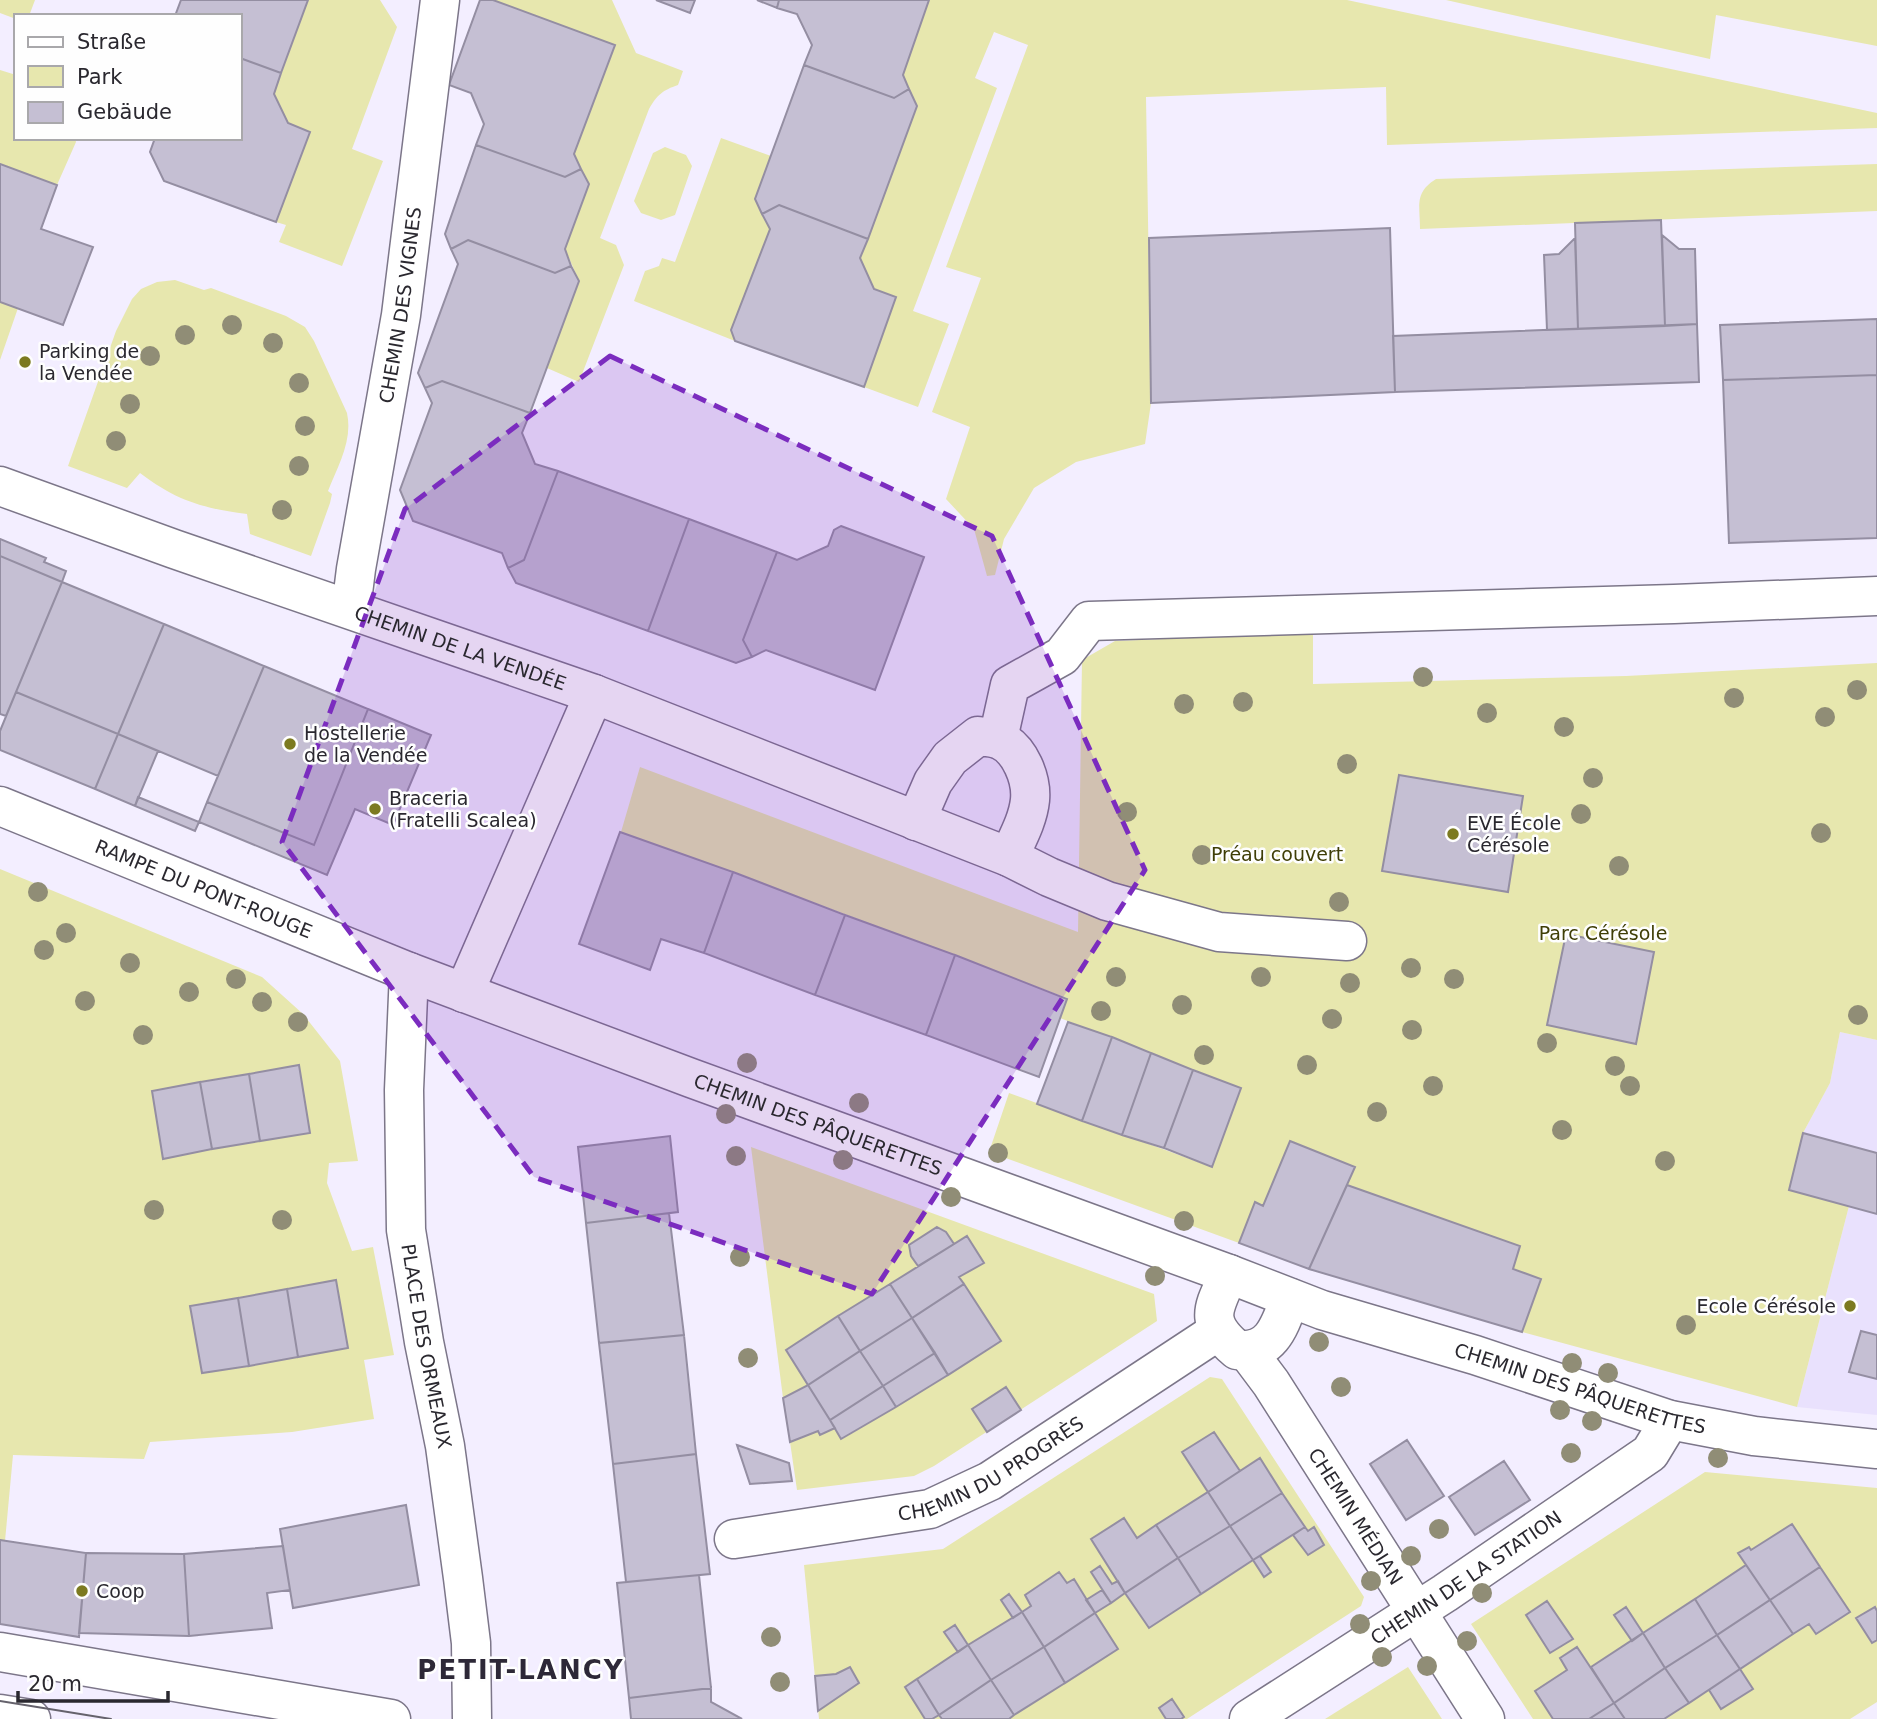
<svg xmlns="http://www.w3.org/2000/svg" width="1877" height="1719" font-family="'DejaVu Sans',sans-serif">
  <rect width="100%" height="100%" fill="#f3eeff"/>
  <path fill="#e9e1fd" d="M1840,1032L1877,1040V1415L1797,1407L1849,1206L1789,1190L1803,1133L1830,1083Z"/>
  <path fill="#e7e7ae" d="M0,0H35L29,16H16V19L0,13Z
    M308,0H380L397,27L352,149L383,161L342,266L279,242L286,225L276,222L310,132L288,123L274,94Z
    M493,0H612L636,53L683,71L678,85C663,90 657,95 649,109L600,238L616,245L624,265L579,382L547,368L579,281L565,249L589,184L574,154L614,45Z
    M929,0H1347L1877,113V128L1387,145L1386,87L1146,97L1151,403L1145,444L1076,462L1034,488L1004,539L995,575L987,576L974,529L946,499L970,427L932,412L981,278L946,267L1028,45L994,32L975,78L997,88L913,311L949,324L918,407L864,387L896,297L874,289L860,258L917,106L903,75Z
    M1446,0H1877V46L1716,15L1710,59Z
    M0,70L16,75V138H75L76,142L57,185L0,164Z
    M721,138L771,156L770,229L735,341L634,301L645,271L659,266L662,258L675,262Z
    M665,147L686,155L692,166L675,215L661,220L641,213L634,201L653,153Z
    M1877,164V211L1420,229C1420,205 1414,193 1436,179Z
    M175,280L204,290L211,288L286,316L305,327L314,341L347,413C353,440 338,466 328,491L332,494L330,503L311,556L250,534L247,514C202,508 177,501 140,473L127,488L68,466L116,331L132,299L141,289L157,282Z
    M0,302L18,308L0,360Z
    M1313,633V684L1626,676L1877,663V1040L1840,1032L1830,1083L1803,1133L1789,1189L1849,1206L1797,1407L1522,1332L1541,1279L1513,1269L1520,1246L1347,1185L1354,1167L1291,1141L1263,1206L1255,1202L1239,1243L989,1152L1009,1093L1212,1167L1241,1089L1060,1018L1067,998L733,872L621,832L640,767L1078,932L1082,660L1115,641Z
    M0,869L262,977L303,1014L340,1061L358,1161L329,1163L327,1183L352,1251L373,1247L394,1355L364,1360L374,1419L292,1432L150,1442L144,1459L13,1455L5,1541L0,1540Z
    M751,1147L1154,1294L1157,1321L934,1466L914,1476L797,1490L790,1442L818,1431L821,1435L835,1428L842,1439L896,1407L1001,1340L959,1277L983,1263L967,1236L954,1244L946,1232L937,1227L909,1245L911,1256L918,1266L786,1351L808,1385L783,1398Z
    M1210,1377L1222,1379L1364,1597L1361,1606L1187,1719H819L804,1565L943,1549Z
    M1705,1472L1877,1488V1702L1850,1719H1533L1471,1624Z
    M1408,1667L1442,1719H1325Z"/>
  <path fill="#c5bfd3" stroke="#948ea2" stroke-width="2" d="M181,0H308L281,73L240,58V16H175Z
    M480,0H493L615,45L574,154L581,169L565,177L476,145L484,124L471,93L449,85Z
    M656,0H695L690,13Z
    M757,0H779L777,8Z
    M779,0H929L903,75L909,89L894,98L804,65L812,45L797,14L777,8Z
    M240,58L281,73L274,94L288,123L310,132L276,222L164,181L150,152L155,138H240Z
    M804,65L894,98L909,89L917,106L868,239L779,205L762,214L755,199Z
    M476,145L565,177L581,169L589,184L565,249L571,266L555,273L468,240L451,249L445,234Z
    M0,164L57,185L41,229L93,247L63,325L0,302Z
    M779,205L868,239L860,258L874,289L896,297L864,387L735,341L731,330L770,229L762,214Z
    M1661,220L1665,326L1578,329L1575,223Z
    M1390,228L1395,392L1151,403L1149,238Z
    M1662,235L1679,249H1695L1697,324L1665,326Z
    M1575,238L1578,329L1547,330L1544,255L1559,254Z
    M468,240L555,273L571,266L579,281L530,413L442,381L425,388L418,373L458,264L451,249Z
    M1877,319V375L1723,380L1720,325Z
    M1697,324L1699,382L1395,392L1393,336Z
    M1877,375V538L1729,543L1723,380Z
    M442,381L530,413L522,433L535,464L558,471L524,560L508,568L502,553L413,521L400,490L432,403L425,388Z
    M558,471L689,519L648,631L516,583L508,568L524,560Z
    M689,519L777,552L743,640L752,657L736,663L648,631Z
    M841,526L924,557L875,690L766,650L752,657L743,640L777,552L797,560L828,546L834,530Z
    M0,539L46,558L44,562L66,571L62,582L0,556Z
    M0,556L62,582L6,716L0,714Z
    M62,582L164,624L118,734L16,692Z
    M164,624L264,666L218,776L118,734Z
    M264,666L368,709L314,845L207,802Z
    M16,692L118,734L95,789L0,750V731Z
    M368,709L431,735L393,825L355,809L327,875L199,822L207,802L314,845Z
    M118,734L158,751L135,806L95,789Z
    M1399,775L1523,796L1508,892L1382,871Z
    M138,797L199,822L195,831L135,806Z
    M620,832L733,872L704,953L661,939L650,970L579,944Z
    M733,872L845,915L815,995L704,953Z
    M845,915L955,955L926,1035L815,995Z
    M1566,934L1654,952L1636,1044L1547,1025Z
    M955,955L1067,999L1039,1077L926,1035Z
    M1068,1022L1112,1037L1082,1121L1037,1104Z
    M1112,1037L1151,1053L1122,1135L1082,1121Z
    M1151,1053L1193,1070L1164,1148L1122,1135Z
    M299,1065L310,1133L260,1141L249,1074Z
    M1193,1070L1241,1088L1212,1167L1164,1148Z
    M249,1074L260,1141L212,1149L200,1082Z
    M200,1082L212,1149L163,1159L152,1091Z
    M1803,1133L1877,1153V1214L1789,1190Z
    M670,1136L678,1212L586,1223L578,1147Z
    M1290,1141L1355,1167L1309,1269L1239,1243L1255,1202L1263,1206Z
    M1347,1185L1520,1246L1513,1269L1541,1279L1522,1332L1309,1269Z
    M669,1213L684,1335L599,1343L586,1223Z
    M937,1227L946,1232L954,1244L918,1266L911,1256L909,1245Z
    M967,1236L984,1263L959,1277L964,1284L912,1318L890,1284Z
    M336,1280L348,1348L298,1357L287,1289Z
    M890,1284L912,1318L860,1351L838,1316Z
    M964,1284L1001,1341L948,1375L912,1318Z
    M287,1289L298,1357L249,1366L238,1298Z
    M238,1298L249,1366L202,1373L190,1306Z
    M838,1316L860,1351L808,1385L786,1350Z
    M912,1318L935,1353L883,1386L860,1351Z
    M1861,1331L1877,1335V1379L1849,1372Z
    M684,1335L696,1454L613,1464L599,1343Z
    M860,1351L883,1386L830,1420L808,1385Z
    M935,1353L948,1375L896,1407L883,1386Z
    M808,1385L835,1428L820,1435L818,1431L790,1442L783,1398Z
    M883,1386L896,1407L841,1439L830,1420Z
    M1006,1387L1021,1410L987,1432L972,1409Z
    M1214,1432L1240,1471L1208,1492L1182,1452Z
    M1407,1440L1444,1496L1406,1520L1370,1464Z
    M737,1445L789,1463L792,1481L750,1484Z
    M696,1454L710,1574L626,1582L613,1464Z
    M1260,1458L1282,1493L1230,1526L1208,1492Z
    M1504,1461L1530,1500L1475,1535L1449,1497Z
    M1208,1492L1230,1526L1178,1558L1156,1525Z
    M1282,1493L1305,1527L1253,1560L1230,1526Z
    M406,1505L419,1585L293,1608L280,1529Z
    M1124,1518L1137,1538L1156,1525L1178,1558L1125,1593L1091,1539Z
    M1792,1524L1820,1567L1770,1600L1738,1553L1749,1547L1751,1550Z
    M1230,1526L1253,1560L1201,1594L1178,1558Z
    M1305,1527L1308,1531L1314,1527L1324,1545L1308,1555L1293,1535Z
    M0,1540L86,1553L79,1637L0,1624Z
    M283,1546L290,1590L267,1593L272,1628L189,1636L184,1554Z
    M86,1553L184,1554L189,1636L79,1633Z
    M1260,1556L1271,1572L1264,1577L1253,1560Z
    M1178,1558L1201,1594L1149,1628L1125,1593Z
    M1746,1565L1770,1600L1717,1635L1695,1599Z
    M1100,1566L1112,1584L1118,1581L1125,1593L1111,1603L1091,1572Z
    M1820,1567L1850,1612L1816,1634L1809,1624L1793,1634L1770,1600Z
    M1059,1572L1067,1583L1074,1579L1095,1613L1044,1647L1022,1612L1031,1606L1025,1595Z
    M699,1575L711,1688L629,1698L617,1583Z
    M1102,1590L1111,1603L1095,1613L1086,1600Z
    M1009,1594L1022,1612L1013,1618L1001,1600Z
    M1695,1599L1717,1635L1665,1668L1643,1633Z
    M1770,1600L1793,1634L1740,1669L1717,1635Z
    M1547,1601L1573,1639L1550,1653L1526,1615Z
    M1626,1607L1643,1633L1632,1641L1614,1615Z
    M1875,1607L1877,1611V1640L1872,1643L1856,1618Z
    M1022,1612L1044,1647L991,1680L968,1645Z
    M1095,1613L1118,1649L1065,1683L1044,1647Z
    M955,1625L968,1645L958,1652L944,1632Z
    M1643,1633L1665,1668L1614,1703L1591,1667Z
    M1717,1635L1740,1669L1689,1703L1665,1668Z
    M968,1645L991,1680L939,1715L917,1679Z
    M1044,1647L1065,1683L1014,1715L991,1680Z
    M1577,1647L1614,1703L1589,1719H1553L1535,1691L1567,1670L1560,1658Z
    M850,1667L859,1683L818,1711L815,1676L836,1674Z
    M1665,1668L1689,1703L1664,1719H1625L1614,1703Z
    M1740,1669L1753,1689L1721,1709L1709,1690Z
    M917,1679L939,1715L932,1719H925L905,1687Z
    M991,1680L1014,1715L1009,1719H942L939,1715Z
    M711,1688V1702L742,1719H631L629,1698Z
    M1172,1699L1184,1717L1181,1719H1166L1159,1708Z
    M1614,1703L1625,1719H1589Z"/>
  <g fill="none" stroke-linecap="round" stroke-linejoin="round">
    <g stroke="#7c7689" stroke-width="41">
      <g id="minor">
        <path id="s1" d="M0,486L174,549L594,694L1009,857L1049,877L1107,901L1219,932L1347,941"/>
        <path id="s2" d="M351,609L356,569L401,315L440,0"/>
        <path d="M998,739L1010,685L1062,656L1089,621L1674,604L1877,596"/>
        <path id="s3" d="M0,806L409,972L691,1078L1229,1274L1322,1310L1475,1355L1670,1420L1754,1436L1877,1449"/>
        <path d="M916,821L933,782L950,758L978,736C985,737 993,737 1000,740C1020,749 1032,779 1030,800C1028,820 1017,839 1009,857"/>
        <path id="s4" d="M409,972L404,1090L406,1230L424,1342L445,1446L463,1578L471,1643L472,1719"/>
        <path d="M464,993L594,694"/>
        <path d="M1229,1274C1213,1309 1203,1321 1237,1350C1272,1354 1280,1325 1290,1298"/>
        <path id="s5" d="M1247,1351L1271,1383L1485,1719"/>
        <path id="s6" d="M734,1539L930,1509L990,1481L1218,1331"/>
        <path d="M0,1714L31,1719"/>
        <path id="s7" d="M1249,1719L1445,1593L1650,1453L1670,1420"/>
      </g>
    </g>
    <g stroke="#7c7689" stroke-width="41">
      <path id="major" d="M0,1652L391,1719"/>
    </g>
    <use href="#minor" stroke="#fff" stroke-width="38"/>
    <use href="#major" stroke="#fff" stroke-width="38"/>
    <path stroke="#65626c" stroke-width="2" d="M0,1701L111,1719"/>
  </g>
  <g fill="#908d76">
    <circle cx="232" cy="325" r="10"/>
    <circle cx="185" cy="335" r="10"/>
    <circle cx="273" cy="343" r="10"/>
    <circle cx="150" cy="356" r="10"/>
    <circle cx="299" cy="383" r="10"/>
    <circle cx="130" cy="404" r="10"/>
    <circle cx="305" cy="426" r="10"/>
    <circle cx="116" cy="441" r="10"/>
    <circle cx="299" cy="466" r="10"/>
    <circle cx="282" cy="510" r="10"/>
    <circle cx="1423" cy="677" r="10"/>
    <circle cx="1857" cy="690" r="10"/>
    <circle cx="1734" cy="698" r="10"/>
    <circle cx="1243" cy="702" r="10"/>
    <circle cx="1184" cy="704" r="10"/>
    <circle cx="1487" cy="713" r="10"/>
    <circle cx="1825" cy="717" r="10"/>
    <circle cx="1564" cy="727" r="10"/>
    <circle cx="1347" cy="764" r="10"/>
    <circle cx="1593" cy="778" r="10"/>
    <circle cx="1127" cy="812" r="10"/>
    <circle cx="1581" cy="814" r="10"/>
    <circle cx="1821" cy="833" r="10"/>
    <circle cx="1202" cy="855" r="10"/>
    <circle cx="1619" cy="866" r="10"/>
    <circle cx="38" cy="892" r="10"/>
    <circle cx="1339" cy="902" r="10"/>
    <circle cx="66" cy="933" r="10"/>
    <circle cx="44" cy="950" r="10"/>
    <circle cx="130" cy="963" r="10"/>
    <circle cx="1411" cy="968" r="10"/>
    <circle cx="1116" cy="977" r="10"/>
    <circle cx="1261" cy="977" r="10"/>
    <circle cx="236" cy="979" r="10"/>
    <circle cx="1454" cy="979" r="10"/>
    <circle cx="1350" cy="983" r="10"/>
    <circle cx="189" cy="992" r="10"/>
    <circle cx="85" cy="1001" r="10"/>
    <circle cx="262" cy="1002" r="10"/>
    <circle cx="1182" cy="1005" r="10"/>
    <circle cx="1101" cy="1011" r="10"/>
    <circle cx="1858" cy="1015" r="10"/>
    <circle cx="1332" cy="1019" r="10"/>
    <circle cx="298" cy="1022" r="10"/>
    <circle cx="1412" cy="1030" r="10"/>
    <circle cx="143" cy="1035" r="10"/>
    <circle cx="1547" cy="1043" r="10"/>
    <circle cx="1204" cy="1055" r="10"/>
    <circle cx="747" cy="1063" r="10"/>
    <circle cx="1307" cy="1065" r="10"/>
    <circle cx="1615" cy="1066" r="10"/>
    <circle cx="1433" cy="1086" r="10"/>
    <circle cx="1630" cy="1086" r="10"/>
    <circle cx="859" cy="1103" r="10"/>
    <circle cx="1377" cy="1112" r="10"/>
    <circle cx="726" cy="1114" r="10"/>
    <circle cx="1562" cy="1130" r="10"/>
    <circle cx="998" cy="1153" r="10"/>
    <circle cx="736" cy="1156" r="10"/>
    <circle cx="843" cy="1160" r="10"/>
    <circle cx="1665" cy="1161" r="10"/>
    <circle cx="951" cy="1197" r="10"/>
    <circle cx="154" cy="1210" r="10"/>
    <circle cx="282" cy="1220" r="10"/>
    <circle cx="1184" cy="1221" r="10"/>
    <circle cx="740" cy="1257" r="10"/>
    <circle cx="1155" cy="1276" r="10"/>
    <circle cx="1686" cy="1325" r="10"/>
    <circle cx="1319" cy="1342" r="10"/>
    <circle cx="748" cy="1358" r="10"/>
    <circle cx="1572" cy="1363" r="10"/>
    <circle cx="1608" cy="1373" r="10"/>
    <circle cx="1341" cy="1387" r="10"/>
    <circle cx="1560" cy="1410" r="10"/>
    <circle cx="1592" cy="1421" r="10"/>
    <circle cx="1571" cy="1453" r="10"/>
    <circle cx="1718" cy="1458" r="10"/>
    <circle cx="1439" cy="1529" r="10"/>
    <circle cx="1411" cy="1556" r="10"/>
    <circle cx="1371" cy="1581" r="10"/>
    <circle cx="1482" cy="1593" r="10"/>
    <circle cx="1360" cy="1624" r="10"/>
    <circle cx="771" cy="1637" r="10"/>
    <circle cx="1467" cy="1641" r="10"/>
    <circle cx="1382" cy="1657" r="10"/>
    <circle cx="1427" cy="1666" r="10"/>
    <circle cx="780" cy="1682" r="10"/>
  </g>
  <path fill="#7b2cbf" fill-opacity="0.2" stroke="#7b2cbf" stroke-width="5" stroke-dasharray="14 9" stroke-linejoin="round" d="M610,356L992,536L1145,870L872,1294L534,1177L282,842L405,509Z"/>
  <g fill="#7c7a20" stroke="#fefefe" stroke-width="2.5">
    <circle cx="25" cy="362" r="7"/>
    <circle cx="290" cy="744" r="7"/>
    <circle cx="375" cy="809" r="7"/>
    <circle cx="1453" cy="834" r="7"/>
    <circle cx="1850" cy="1306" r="7"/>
    <circle cx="82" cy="1591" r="7"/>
  </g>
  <g text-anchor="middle" stroke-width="5" stroke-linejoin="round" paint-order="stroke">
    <g font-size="19" fill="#2a282f" stroke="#fefefe">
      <text dy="7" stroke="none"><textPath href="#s2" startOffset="308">CHEMIN DES VIGNES</textPath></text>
      <text dy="7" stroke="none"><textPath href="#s1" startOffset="488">CHEMIN DE LA VENDÉE</textPath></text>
      <text dy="7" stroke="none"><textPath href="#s3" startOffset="220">RAMPE DU PONT-ROUGE</textPath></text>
      <text dy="7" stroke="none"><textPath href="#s3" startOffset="878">CHEMIN DES PÂQUERETTES</textPath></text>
      <text dy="7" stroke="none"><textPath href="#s4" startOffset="376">PLACE DES ORMEAUX</textPath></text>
      <text dy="7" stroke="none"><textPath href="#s3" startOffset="1685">CHEMIN DES PÂQUERETTES</textPath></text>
      <text dy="7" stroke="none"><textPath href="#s6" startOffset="270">CHEMIN DU PROGRÈS</textPath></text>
      <text dy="7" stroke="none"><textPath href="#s5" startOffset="198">CHEMIN MÉDIAN</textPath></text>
      <text dy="7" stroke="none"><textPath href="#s7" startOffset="259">CHEMIN DE LA STATION</textPath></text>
    </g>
    <g font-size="19" fill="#2a282f" stroke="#fefefe" text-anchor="start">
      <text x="39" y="358">Parking de<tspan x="39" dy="22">la Vendée</tspan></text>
      <text x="304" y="740">Hostellerie<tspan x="304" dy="22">de la Vendée</tspan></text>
      <text x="389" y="805">Braceria<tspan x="389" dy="22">(Fratelli Scalea)</tspan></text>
      <text x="1467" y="830">EVE École<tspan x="1467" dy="22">Cérésole</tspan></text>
      <text x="1836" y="1313" text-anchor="end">Ecole Cérésole</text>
      <text x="96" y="1598">Coop</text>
    </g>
    <g font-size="19" fill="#3f3e06" stroke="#fefefe">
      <text x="1277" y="861">Préau couvert</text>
      <text x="1603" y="940">Parc Cérésole</text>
    </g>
    <g font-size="26" font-weight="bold" letter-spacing="2" fill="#2d2837" stroke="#fefefe">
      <text x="521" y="1679">PETIT-LANCY</text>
    </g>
  </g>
  <rect x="14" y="14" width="228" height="126" fill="#fefefe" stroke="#a9a8ab" stroke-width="2"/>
  <rect x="28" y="37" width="35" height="10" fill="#ffffff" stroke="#a9a8ab" stroke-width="2"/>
  <text x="77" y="49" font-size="21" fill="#2a282f">Straße</text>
  <rect x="28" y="66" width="35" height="21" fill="#e7e7ae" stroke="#a9a8ab" stroke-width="2"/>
  <text x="77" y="84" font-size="21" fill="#2a282f">Park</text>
  <rect x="28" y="102" width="35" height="21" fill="#c5bfd3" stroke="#a9a8ab" stroke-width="2"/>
  <text x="77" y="119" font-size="21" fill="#2a282f">Gebäude</text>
  <path d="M18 1691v10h150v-10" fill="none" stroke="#2a282f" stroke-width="3.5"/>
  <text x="28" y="1691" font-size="21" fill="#2a282f" stroke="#fefefe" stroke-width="5" paint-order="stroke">20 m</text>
</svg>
